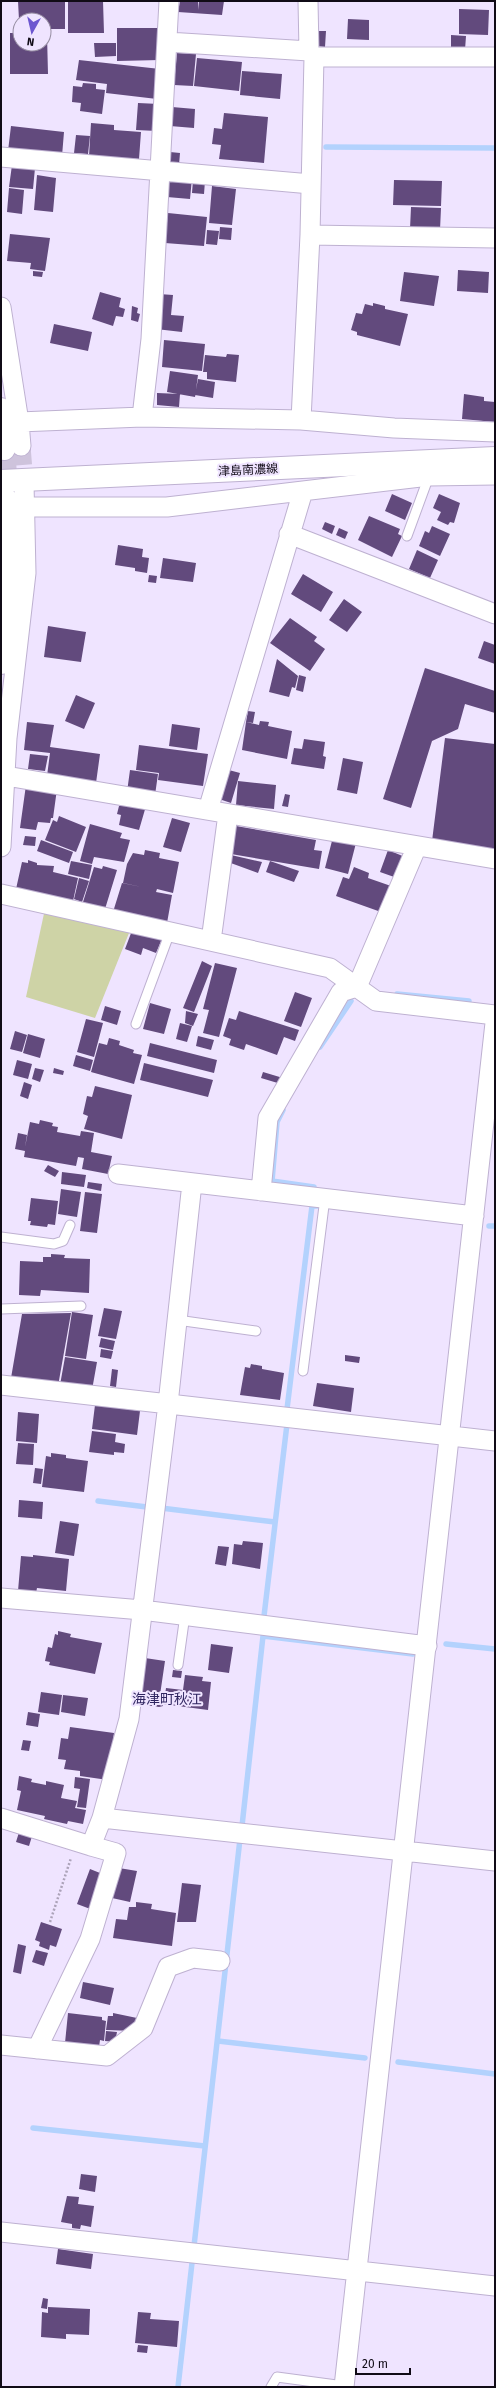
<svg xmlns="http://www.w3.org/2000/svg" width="496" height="2388" font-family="'Fira Sans','Noto Sans JP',sans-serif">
  <rect width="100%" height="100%" fill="#efe4ff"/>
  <path fill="#ced3a6" d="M45,909L131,928L95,1018L26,997Z"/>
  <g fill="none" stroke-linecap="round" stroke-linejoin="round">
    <path stroke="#b3d2fd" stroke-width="5.5" d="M326,147L495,148
      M397,994L469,1001
      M320,1047L351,1001
      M283,1110L277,1122L272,1181L314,1187
      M489,1226H495
      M287,1409L312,1206H317
      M98,1501L147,1507
      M162,1505L161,1508L275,1522
      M264,1616L287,1424
      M446,1644L495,1649
      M242,1826L263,1636L413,1654
      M218,2041L365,2058
      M398,2062L495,2074
      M33,2128L205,2146
      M194,2246L240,1839
      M178,2387L192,2263"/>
  </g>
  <path fill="#624a7d" d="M18,1H65V29H44V20H19Z
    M68,1H103L104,33H68Z
    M180,1H198V10L199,1H224L222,15L178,12Z
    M459,9L489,10L488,35L459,34Z
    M348,19L369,20V40L347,39Z
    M117,28H160V60L117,61Z
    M318,31H326L325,47L317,46Z
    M10,33H20V44H44V35H47L48,74H10Z
    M451,35L466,36L465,50H451Z
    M94,43H116V56L95,57Z
    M177,53L196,54L193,86L174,85Z
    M197,58L242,62L239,91L194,86Z
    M79,60L160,69L157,99L106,93L107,84L76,80Z
    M242,71L282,74L280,99L240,95Z
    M83,83L96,84V89L105,90L102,114L80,111L81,103L72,102L73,86L82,87Z
    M138,103L159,104L157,131L136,130Z
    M172,107L195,109L194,128L170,126Z
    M224,113L268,117L264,163L219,159L221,145L212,144L214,128L222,129Z
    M91,123L114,125V130L141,132L139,159L89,156Z
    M11,126L64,132L62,156L8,151Z
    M76,135L90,136L88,154L74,153Z
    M170,152L180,153L179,165H169Z
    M12,165L35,168L33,189L9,187Z
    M37,175L56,178L53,212L34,210Z
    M169,176L192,178L190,199L167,197Z
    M193,180L205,181L204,194L192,193Z
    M394,180L442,181L441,206L393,205Z
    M212,186L236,189L232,225L209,223Z
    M9,188L24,190L22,214L7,212Z
    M411,207L441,208L440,230L410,229Z
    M168,213L207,217L204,246L165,243Z
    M220,227L232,228L231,240L219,239Z
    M207,230L219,231L217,245L206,244Z
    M10,234L50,238L45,271L30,269L31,263L7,261Z
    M458,270L489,272L488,293L457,291Z
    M33,271L43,272L42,277L33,276Z
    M404,272L439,276L434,306L400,301Z
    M100,292L121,298L119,307L125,309L123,317L116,316L113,326L92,319Z
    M159,294L173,295L171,315L184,316L182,332L156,329Z
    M373,303L385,306V309L408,314L400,346L357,335V332L351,330L356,313L362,314L365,304L373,306Z
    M132,306L138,308L137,313L140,314L138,322L131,320Z
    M54,324L92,332L88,351L50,343Z
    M164,340L205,344L202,371L162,367Z
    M227,354L239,355L236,382L207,379V372H203L205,355L226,357Z
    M170,371L198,375L195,397L167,392Z
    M198,379L215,382L213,398L195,395Z
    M157,393L180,394L179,407L157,405Z
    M464,394L484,397V401L495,402V422L462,419Z
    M392,494L412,503L405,520L385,511Z
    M439,494L460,503L454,523L450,522L448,525L437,520L441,512L433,508Z
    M369,516L400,529L398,534L402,536L392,557L358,540Z
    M325,522L335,526L332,534L322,529Z
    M432,526L450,534L440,556L419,546L425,531L429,533Z
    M339,528L348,532L345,539L336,535Z
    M118,545L143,549L142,557L149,558L147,573L135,571V568L115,565Z
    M417,550L438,560L430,578L409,569Z
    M163,558L196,563L193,582L160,578Z
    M303,574L333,592L321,612L291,594Z
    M149,575L157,576L156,583L148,582Z
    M344,599L362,612L347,632L329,620Z
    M290,618L317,637L314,641L325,649L310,671L270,643Z
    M48,626L86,632L81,662L44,657Z
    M484,641L495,645V664L478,658Z
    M277,659L298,676L295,688L292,687L289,697L269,692Z
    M425,668L495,691V713L465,704L458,729L432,741L411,808L383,799Z
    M299,675L306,677L303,692L296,690Z
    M76,695L95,703L84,729L65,721Z
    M248,711L255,712L253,723L246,722Z
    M260,721L269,722L268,726L292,731L287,759L242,750L246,722L259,725Z
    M27,722L54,725L50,747L100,754L96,783L47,776L50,753L24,750Z
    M172,724L200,728L197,750L169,746Z
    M445,738L495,744V849L432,841Z
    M304,739L325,742L323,756L326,757L324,769L291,764L294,748L302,749Z
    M139,745L208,754L203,786L158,780L159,773L136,770Z
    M30,754L48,756L45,771L28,769Z
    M343,758L363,762L357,794L337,790Z
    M225,769L240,773L231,803L216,798Z
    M130,770L158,774L155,795L127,792Z
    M238,781L276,785L274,809L236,805Z
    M26,785L57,789L53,818H51L50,823L38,822L36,830L20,828Z
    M285,794L290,795L288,807L282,806Z
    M125,801L146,806L139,830L119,825L121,815L117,814L119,806H123Z
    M59,816L86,827L76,852L45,840L53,820L57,822Z
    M172,818L190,823L181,852L163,847Z
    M90,824L122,833L120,838L130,840L124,862L94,857L92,864L80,861Z
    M236,826L316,840L314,850L322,851L319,869L231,854Z
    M25,836L36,837L35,846L23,845Z
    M333,837L356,843L348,874L325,868Z
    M41,840L73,852L69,863L37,851Z
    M145,850L160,853L159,858L179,862L173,893L157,889L156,892L172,895L167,923L113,912L122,883L142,887L123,883L127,864L133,853L144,855Z
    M388,850L405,857L397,878L380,872Z
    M231,855L262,862L258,873L228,862Z
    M28,860L37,863V865L54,866L53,872L78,878L73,901L16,889L22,862L28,863Z
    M71,861L92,865L89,879L68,874Z
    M270,861L299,871L294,882L266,872Z
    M103,866L117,870L105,909L83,902L94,867L102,869Z
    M354,867L369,873L368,878L391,886L381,912L336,896L343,877L349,879Z
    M79,878L89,881L82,902L74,899Z
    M133,928L162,939L156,953L143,948L141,955L125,949Z
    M202,961L212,966L194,1012L183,1008Z
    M215,963L237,968L219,1037L203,1033L209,1010L203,1009Z
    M295,992L312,998L301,1027L284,1021Z
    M150,1003L171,1009L164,1034L143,1029Z
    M105,1006L121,1011L117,1025L101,1020Z
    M186,1011L198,1014L193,1026L185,1023Z
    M239,1011L299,1030L295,1041L284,1037L277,1055L246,1044L244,1050L229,1045L231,1039L223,1036L229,1018L236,1020Z
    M86,1019L103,1023L94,1057L77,1052Z
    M180,1023L192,1026L187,1042L176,1039Z
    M15,1031L27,1035L22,1052L10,1049Z
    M28,1034L45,1039L40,1058L23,1053Z
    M198,1036L214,1040L211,1050L196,1046Z
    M109,1038L120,1041L119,1045L134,1050L133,1053L142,1055L134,1084L91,1072L99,1043L107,1045Z
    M150,1043L217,1060L214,1073L147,1056Z
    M76,1055L93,1060L90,1071L73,1066Z
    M17,1060L32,1064L28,1079L13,1075Z
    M144,1063L213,1080L208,1097L140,1080Z
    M35,1068L44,1070L40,1082L32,1079Z
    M54,1068L64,1071L63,1075L53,1073Z
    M263,1072L283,1078L281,1084L261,1078Z
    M24,1082L32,1085L28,1099L20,1096Z
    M95,1086L132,1095L122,1139L84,1129L88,1116L83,1114L87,1096L92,1097Z
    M40,1120L53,1123L52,1126L58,1127L57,1132L80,1136L81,1131L94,1133L91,1152L112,1156L108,1174L82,1169L84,1158L78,1157L76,1166L24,1157L25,1151L15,1149L18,1133L27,1135L25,1147L30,1122L39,1124Z
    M48,1165L59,1171L55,1177L44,1171Z
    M62,1172L86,1175L84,1187L61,1184Z
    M88,1182L102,1184L101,1191L87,1188Z
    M61,1189L81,1192L77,1217L58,1214Z
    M85,1192L102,1194L97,1233L80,1231Z
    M31,1198L58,1201L55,1225L48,1224L47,1227L30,1225L31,1221H28Z
    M51,1254L65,1255L64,1258L90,1259L89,1293L41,1290L40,1296L19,1295L20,1261L43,1262V1257H51Z
    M104,1308L122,1311L116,1339L98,1336Z
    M72,1312L93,1315L86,1359L65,1356Z
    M71,1313L58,1386L11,1378L22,1314Z
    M101,1338L115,1341L113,1350L99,1347Z
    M101,1349L113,1351L111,1359L100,1357Z
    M345,1355L360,1357L359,1363L345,1361Z
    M65,1357L97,1362L92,1390L60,1385Z
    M251,1364L262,1366V1369L284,1373L280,1400L240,1395L245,1367L250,1368Z
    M112,1369L118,1370L116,1387L110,1386Z
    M317,1383L354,1388L351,1412L313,1406Z
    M95,1405L140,1411L137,1435L92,1429Z
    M18,1412L39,1414L37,1443L16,1441Z
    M92,1431L116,1434L115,1442L125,1444L124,1453L114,1452V1455L89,1452Z
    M18,1443L34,1444L33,1465L16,1464Z
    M51,1453L66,1455V1458L88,1461L84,1492L42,1487L46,1456L51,1457Z
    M35,1468L43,1469L41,1484L33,1483Z
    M19,1500L43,1502L42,1519L18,1517Z
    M60,1521L79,1524L74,1556L55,1553Z
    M243,1541L263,1543L260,1569L232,1564L234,1544L242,1545Z
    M218,1546L229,1547L226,1566L215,1564Z
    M33,1555L69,1559L66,1591L37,1588L36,1593L18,1591L21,1556L33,1557Z
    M58,1631L71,1634L70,1637L102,1643L95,1674L49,1665L50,1662L45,1661L48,1647L52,1648L55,1634L58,1635Z
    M211,1644L233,1647L229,1673L208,1670Z
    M145,1658L165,1661L160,1695H165L166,1688L183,1690L185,1675L203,1677L202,1681L211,1682L208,1710L163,1704V1706L159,1707L139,1704Z
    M173,1670L182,1671L181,1678L172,1677Z
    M41,1692L62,1695L59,1715L38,1712Z
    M63,1695L88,1698L85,1716L61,1712Z
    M28,1712L40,1714L38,1727L26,1725Z
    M70,1727L114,1733L108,1780L80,1776V1771L64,1769L66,1760L58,1759L61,1738L68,1739Z
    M23,1740L31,1741L29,1751L21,1750Z
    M19,1776L32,1779L31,1782L46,1785V1781L64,1785L61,1798L77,1801L75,1808L86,1810L83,1824L68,1821L67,1824L44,1819L45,1816L17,1810L21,1791L17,1790Z
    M75,1777L90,1779L86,1808L77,1807L80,1789L74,1788Z
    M20,1829L33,1833L29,1846L16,1842Z
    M119,1868L137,1871L130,1902L112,1898Z
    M90,1869L105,1875L93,1910L77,1904Z
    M182,1883L201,1885L196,1922H177Z
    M136,1902L152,1904L151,1909L176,1913L172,1946L113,1938L116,1919L127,1920L129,1907H136Z
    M41,1922L62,1929L56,1947L50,1945L49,1950L39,1946L40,1942L35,1940Z
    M18,1944L26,1946L21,1974L13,1972Z
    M36,1950L48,1953L44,1966L32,1962Z
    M83,1982L114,1988L110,2005L80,1998Z
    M68,2013L102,2017V2020L106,2021L104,2041L100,2040L99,2047L65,2043Z
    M113,2013L137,2018L135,2031L106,2030L108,2016H113Z
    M106,2031L117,2032L115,2042L105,2041Z
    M81,2174L97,2176L95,2192L79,2189Z
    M67,2196L79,2197L78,2204L94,2206L91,2227L81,2225L80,2229L72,2228V2224L61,2222Z
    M58,2249L93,2254L91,2269L56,2264Z
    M43,2298L48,2299L47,2309L41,2308Z
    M48,2307L90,2309L89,2335L66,2334V2339L41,2337L42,2312L48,2313Z
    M138,2312L151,2313L150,2319L179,2321L177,2347L135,2343Z
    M138,2345L148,2346L147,2353L137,2352Z"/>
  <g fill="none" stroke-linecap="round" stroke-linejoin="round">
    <path stroke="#cec3dc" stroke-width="19" stroke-dasharray="19 10" stroke-linecap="butt" d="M21,446L24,483"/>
    <path stroke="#cec3dc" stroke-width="22" stroke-dasharray="22 11" stroke-linecap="butt" d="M4,449L8,500"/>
    <g stroke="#beb1d1" stroke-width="11">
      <path id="lane" d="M407,536L429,476
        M136,1024L170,932
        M1,1237L54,1244L63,1241L70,1225
        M1,1309L81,1306
        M177,1320L256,1331
        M303,1371L325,1198
        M178,1665L185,1615
        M271,2387L277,2377L344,2386"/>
    </g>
    <g stroke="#beb1d1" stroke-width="21">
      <path id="street" d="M308,1L309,51
        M167,42L309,51L314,57H495
        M1,157L311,184
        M310,235L495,238
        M1,307L19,422L21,446
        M142,417L151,339L169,1
        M301,420L310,235L314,57
        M19,422L142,417L301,420L394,428L495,432
        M25,507H167L429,476L495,475
        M289,534L495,614
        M6,776L495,859
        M208,810L303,491
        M1,847L7,738L26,573L24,483
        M1,894L330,968L376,1001L495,1015
        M211,941L228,814
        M118,1174L474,1216
        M261,1191L268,1118L341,992L357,987L417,846
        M1,1385L495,1441
        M1,1598L142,1610L427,1646
        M1,1818L91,1846L102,1818L495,1861
        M102,1818L129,1719L168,1404L192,1183
        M1,2045L107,2056L143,2028L168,1967L193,1958L220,1961
        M37,2049L90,1939L116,1853L91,1846
        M1,2232L495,2286
        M344,2387L495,1023"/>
    </g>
    <g stroke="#beb1d1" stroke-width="24">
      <path id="primary" d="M1,409L4,449
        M1,481L495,458
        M1,663L10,588L8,501"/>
    </g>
    <path stroke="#aca3b9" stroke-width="2.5" stroke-dasharray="2 2" stroke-linecap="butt" d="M50,1922L71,1858"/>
    <use href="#lane" stroke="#fff" stroke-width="9"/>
    <use href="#street" stroke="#fff" stroke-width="19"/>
    <use href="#primary" stroke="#fff" stroke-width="22"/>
  </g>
  <g text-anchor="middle" stroke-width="4" stroke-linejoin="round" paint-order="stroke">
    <g font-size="12" fill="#100b16" stroke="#efe4ff">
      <text transform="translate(248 470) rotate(-3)" y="4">津島南濃線</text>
    </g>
    <g font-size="14" fill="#2f2560" stroke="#efe4ff">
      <text x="167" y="1704">海津町秋江</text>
    </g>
  </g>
  <rect width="496" height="2388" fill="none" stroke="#100b16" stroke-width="4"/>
  <g transform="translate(32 32) rotate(188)"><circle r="19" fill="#efe4ff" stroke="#968da2"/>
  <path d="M0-3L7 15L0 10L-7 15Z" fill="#6c56d0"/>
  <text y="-6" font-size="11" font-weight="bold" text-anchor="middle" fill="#100b16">N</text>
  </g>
  <path d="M356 2368v6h54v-6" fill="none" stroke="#100b16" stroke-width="2"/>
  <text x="362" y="2368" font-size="12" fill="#100b16" stroke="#efe4ff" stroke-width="3" paint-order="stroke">20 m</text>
</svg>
